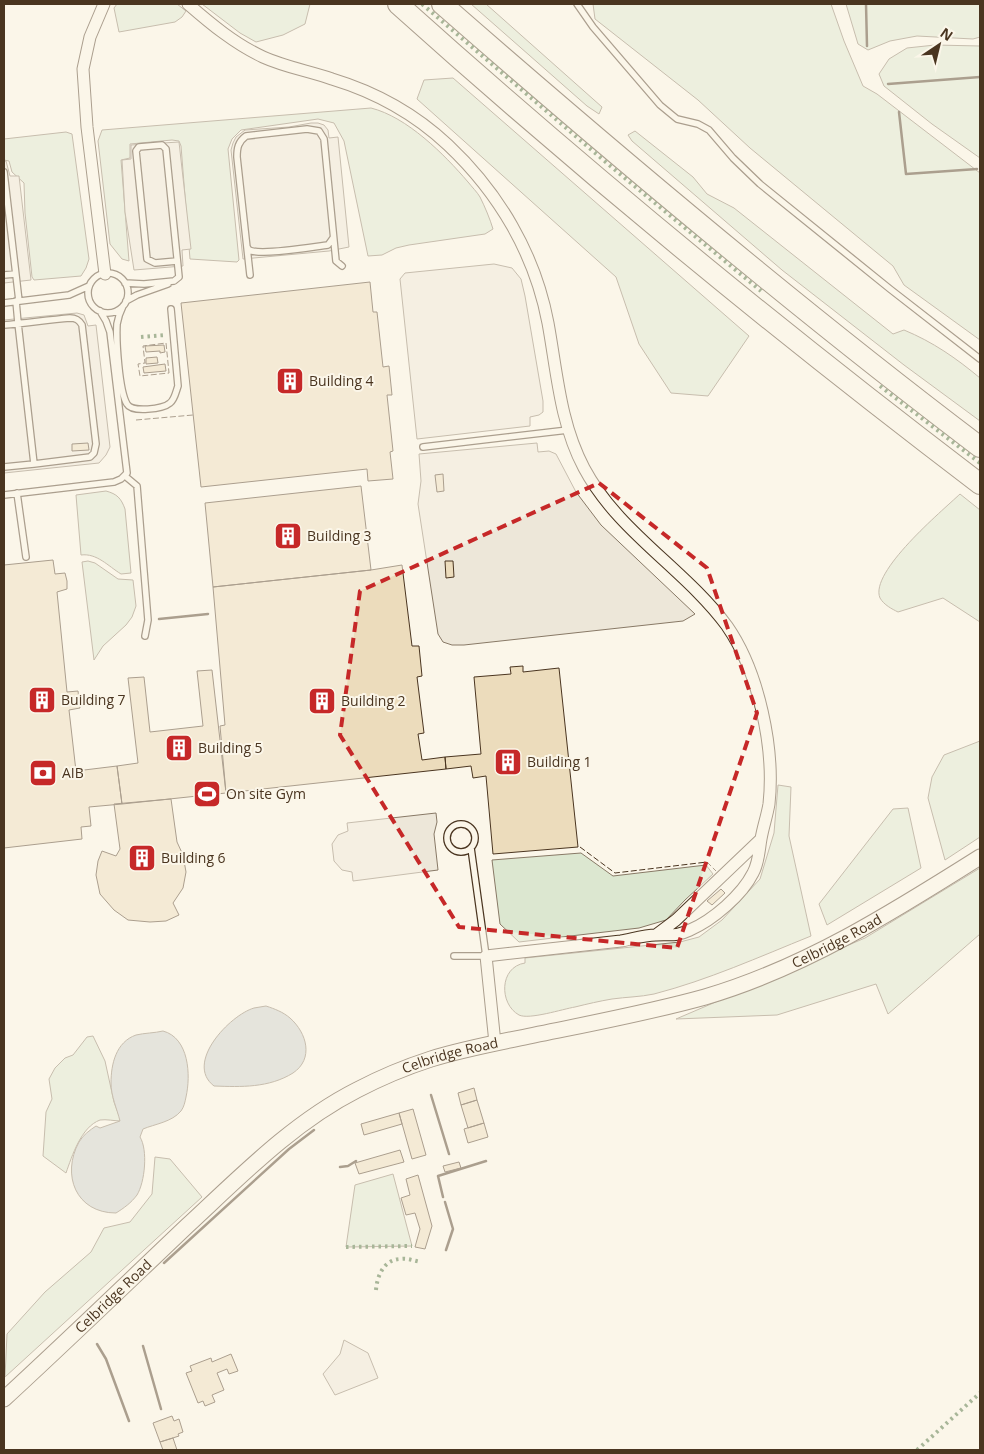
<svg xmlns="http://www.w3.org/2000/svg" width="984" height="1454" font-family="'Open Sans',sans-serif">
  <rect width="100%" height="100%" fill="#fbf6e9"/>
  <path fill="#dce7d0" stroke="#887966" d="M117,4H177L186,11L182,17L175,22L119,32L114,8Z
    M202,4H310L305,24L283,35L256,42L240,33Z
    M471,4H486L602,107L599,114L587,106Z
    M593,4H831L844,41L863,86L877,94L980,173V340L904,285L893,266L750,148L698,100L595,19Z
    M846,4H980V37L973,39L917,36L890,41L868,50L858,44Z
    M935,45L980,46V158L932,124L884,86L879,74L889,59L907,48Z
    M453,78L749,336L708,396L671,393L639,344L616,277L417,99L424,80Z
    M371,108C407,117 444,154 468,182C472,187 477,192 480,197C485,207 490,219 493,229L485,234L409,245L396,248L382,255L368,256L344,141L334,123L318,119L241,130L232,139L228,149L239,260L237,262L190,259L181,146L179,141L172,140L130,144V158L121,160L129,261L122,259L110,244L98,141L102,130Z
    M635,131L693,177L707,194L734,208L893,334L904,330C933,342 956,358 980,378V421L904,365L782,270L632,141L628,135Z
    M66,132L72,134L89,259L86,268L81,276L34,280L32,277L25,213L24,183L12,172L9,161L4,160V139Z
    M106,491C117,494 121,498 125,509L131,573L121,574C108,566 97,553 81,555L76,495Z
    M960,494L980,510V622L943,598L898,612C892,609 884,605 880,598C869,572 942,511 960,494Z
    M88,561L95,563L118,579L133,580L136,606L132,617L126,625L103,646L94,660L82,562Z
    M980,741V837L945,860L928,798L932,777L944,755Z
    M778,785L791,787L789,836L811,936C759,957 708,980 654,994C640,997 626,997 612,999C600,1001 587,1004 575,1007C563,1009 529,1020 519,1015C499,1004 499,967 525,963V958L680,942L699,937L722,920L760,879L774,833Z
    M908,808L921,868L827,925L819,904L893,809Z
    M581,853L613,876L706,865L713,874L685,900L666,920L639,928L519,942L500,924L492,860Z
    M980,868V934L888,1014L876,984L777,1015L676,1019L865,938Z
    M93,1036L105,1061L114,1102L121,1121C115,1121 106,1119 100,1120C81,1127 72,1156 66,1173L43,1156L46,1112L52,1099L49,1079L55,1068L65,1058L73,1055L87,1037Z
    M155,1157L170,1159L202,1197L5,1377L7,1334L45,1292L91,1252L104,1228L130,1222L152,1194Z
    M393,1174L412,1246L346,1247L355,1185Z"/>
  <path fill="#ede7d9" stroke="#887966" d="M311,123H318L324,125L328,130L329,138L338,137L349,247L329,251L243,259L231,150L233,143L236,137L245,130L289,127Z
    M179,142L191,249L182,250L183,266L134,270L125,212L122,160L131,159V145Z
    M4,161H6L10,176H19L31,280L4,283Z
    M494,264L512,268L521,279L525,296L543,401V412L539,415L530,417V426L417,439L400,279L405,273Z
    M77,313L84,315L88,326L96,325L110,447L106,455L99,463L4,473V320Z
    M537,443L538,452L549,451L556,454L576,492L601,525L695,614L683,621L464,645H452L443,642L438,634L418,504L421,481L419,454Z
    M436,813L437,822L434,834L438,870L353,881L352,872L342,870L334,861L332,844L338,835L348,831L347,823Z
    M344,1340L368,1353L378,1378L335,1395L323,1374L340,1354Z"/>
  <path fill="#c9cecd" stroke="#887966" d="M266,1006C275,1009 283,1012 290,1018C307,1033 314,1059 293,1073C269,1088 241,1087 214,1086C184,1063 230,1015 254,1008C258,1007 262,1007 266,1006Z
    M163,1031C189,1038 191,1075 186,1097C185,1102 184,1107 181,1111C172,1122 155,1124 143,1129L140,1137C148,1150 145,1182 137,1195C131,1203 124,1208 116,1213C76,1213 61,1175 79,1142C83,1135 90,1130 96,1126L100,1128L120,1121C117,1109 111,1096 111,1083C111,1064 116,1042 136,1035C144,1033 155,1033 163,1031Z"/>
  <path fill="#ecdcbc" stroke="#4a3520" d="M370,282L373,312H377L383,367L389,366L392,395H387L393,451L390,452L393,479L368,481L367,469L201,487L181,303Z
    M164,345L165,352L160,353V351L146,352L145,346Z
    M157,357L158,363L146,364V358Z
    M165,364L166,371L144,373L143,367Z
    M88,443L89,450L72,451V444Z
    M443,474L444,491L437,492L435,475Z
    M361,486L371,570L213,587L205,503Z
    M53,560L55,574L65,573L67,581V589L57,592L67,692L78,691L80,708L69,710L76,771L117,766L122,804L89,807L91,826L81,827L82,839L4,848V565Z
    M445,561H453L454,577L446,578Z
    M402,565L412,646H419L422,676L417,677L424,733L418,734L422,760L445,757L446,769L226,793L220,726L225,725L213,587L371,570Z
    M523,666V672L559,668L578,847L493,854L486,776L473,778L471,766L446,769L445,757L481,754L474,677L511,674L510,667Z
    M212,670L226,793L122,804L117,766L138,763L128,678L144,677L150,732L203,726L197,671Z
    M171,799L177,842L183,855L186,872L183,888L173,903L179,915L166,921L150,922L128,920L114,910L100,894L96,875L98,861L102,851L116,856L120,849L114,804Z
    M721,889L725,893L712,905L707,901Z
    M474,1088L477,1100L461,1105L458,1093Z
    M477,1100L484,1123L468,1128L461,1105Z
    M413,1109L426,1155L412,1159L399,1113Z
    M399,1113L402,1124L364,1135L361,1124Z
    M484,1123L488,1137L468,1143L464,1129Z
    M400,1150L404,1162L359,1174L355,1163Z
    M459,1162L461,1168L445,1172L443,1166Z
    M418,1175L432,1226L425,1249L415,1247L420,1229L415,1213L406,1215L401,1198L410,1195L406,1179Z
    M231,1354L238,1371L229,1374L227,1369L217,1373L224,1390L212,1395L215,1402L205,1406L203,1401L198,1403L186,1373L192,1371L190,1366L211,1358L212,1362Z
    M172,1416L174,1421L179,1419L183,1432L178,1434L179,1436L160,1442L153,1423Z
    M173,1438L177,1450H163L160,1442Z"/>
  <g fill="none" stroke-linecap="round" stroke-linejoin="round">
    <g stroke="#4a3520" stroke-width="8">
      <path id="service" d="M577,4L593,27L660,105L677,119L698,124L709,130L733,158L760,184L890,289L980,359
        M4,172L19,301
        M247,247L249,250C261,256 312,247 328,245L333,238
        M88 293a20 20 0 1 1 40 0a20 20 0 1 1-40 0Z
        M4,275L15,274
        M250,275L237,157C237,148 238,142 246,136L307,129L319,131L324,139L336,261L342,266
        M125,283L144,284L174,281L179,277L166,149L162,145L139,147L136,151L147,259L155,263L177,261
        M126,301L137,295L168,284
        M4,303L69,295L89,286
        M123,306C120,312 118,318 117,324C116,340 119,391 127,404C132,413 163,409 170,403C175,399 176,391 178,386L171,309
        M4,325C26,323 48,320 70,318C76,318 79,320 82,325L96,444L94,453L90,457L34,464L33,455L18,323L16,301
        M423,447L568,430
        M4,467L34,464
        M125,476L137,486L148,620L145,636
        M17,493L26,557
        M4,495L114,482L121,479L127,473L110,332L106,321L100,311
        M447 838a14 14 0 1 1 28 0a14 14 0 1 1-28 0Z
        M454,956H486L471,848"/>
    </g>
    <g stroke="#4a3520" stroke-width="13">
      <path id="minor" d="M104,4L90,37L83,69L87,127L105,274
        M188,4C211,24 235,44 263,57C285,67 309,71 332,79C375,92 415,114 448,145C499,193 535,254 548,323C557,372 560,423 584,468C618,532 685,569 727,626C759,672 775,749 769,804C767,816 763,827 761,839C759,850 759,862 753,873C742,895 713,920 690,930C675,937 671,934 656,935C644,935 632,939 621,941C576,946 531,951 486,956L495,1043
        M656,935L676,920L761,839"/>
    </g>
    <g stroke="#4a3520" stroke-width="17">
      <g id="secondary">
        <path id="s1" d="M4,1399C66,1342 126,1284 187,1226C240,1177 292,1123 357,1090C380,1078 406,1067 431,1059C460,1050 490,1044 520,1038C582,1025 644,1014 705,997C804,968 893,912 980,857"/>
      </g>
    </g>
    <g stroke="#4a3520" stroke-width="22">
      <path id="motorway" d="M398,4C585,172 780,332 980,484
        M442,4C617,157 795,307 980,447"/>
    </g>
    <use href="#service" stroke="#fbf6e9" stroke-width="5.5"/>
    <use href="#minor" stroke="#fbf6e9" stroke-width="11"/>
    <use href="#secondary" stroke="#fbf6e9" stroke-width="15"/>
    <use href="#motorway" stroke="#fbf6e9" stroke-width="20"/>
    <path stroke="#436837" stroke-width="4" stroke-dasharray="2.5 4" stroke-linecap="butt" d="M422,4L608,164L761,291
      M141,337L165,335
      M880,386L980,463
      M346,1247L412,1246
      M376,1290C377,1276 384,1259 401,1259C408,1258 414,1261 421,1262
      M917,1450L980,1393"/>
    <path stroke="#4a3520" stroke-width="1" stroke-dasharray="6 2.5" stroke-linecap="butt" d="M166,343L169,373L140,376L138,364L145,363L143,346Z
      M136,420L193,415
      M580,847L615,873L707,862L716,871"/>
    <path stroke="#4a3520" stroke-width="2.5" d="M866,4L867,46
      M888,84L980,77
      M899,112L906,174L977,169
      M159,619L208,614
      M431,1095L449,1154
      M340,1167L348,1166L356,1161
      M443,1197L438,1176L486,1161
      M445,1202L453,1229L446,1250
      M164,1263L289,1149L314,1130
      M97,1344L106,1359L129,1421
      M143,1346L161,1409"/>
  </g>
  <path d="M0 0H984V1454H0ZM599,483L707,568L757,713L677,948L459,927L340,735L360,591Z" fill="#fbf6e9" fill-opacity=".55" fill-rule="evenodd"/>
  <path fill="none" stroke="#c62828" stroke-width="4" stroke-dasharray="10 6" stroke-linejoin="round" d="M599,483L707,568L757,713L677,948L459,927L340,735L360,591Z"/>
  <defs>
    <g id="building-square" transform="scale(1.4375)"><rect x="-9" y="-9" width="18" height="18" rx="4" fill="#c62828" stroke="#fbf6e9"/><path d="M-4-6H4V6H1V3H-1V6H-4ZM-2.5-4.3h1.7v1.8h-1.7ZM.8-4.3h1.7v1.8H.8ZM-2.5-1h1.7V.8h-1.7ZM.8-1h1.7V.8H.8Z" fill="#fff"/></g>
    <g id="bank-square" transform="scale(1.4375)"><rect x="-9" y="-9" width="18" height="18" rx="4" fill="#c62828" stroke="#fbf6e9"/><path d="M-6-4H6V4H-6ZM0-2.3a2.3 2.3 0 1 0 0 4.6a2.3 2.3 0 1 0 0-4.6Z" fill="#fff"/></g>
    <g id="stadium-square" transform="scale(1.4375)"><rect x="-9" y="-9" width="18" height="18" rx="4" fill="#c62828" stroke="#fbf6e9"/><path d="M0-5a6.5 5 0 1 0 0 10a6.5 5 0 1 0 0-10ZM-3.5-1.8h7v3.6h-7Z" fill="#fff"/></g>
  </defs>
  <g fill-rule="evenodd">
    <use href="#building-square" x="290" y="381"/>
    <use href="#building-square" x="288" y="536"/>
    <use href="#building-square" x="42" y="700"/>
    <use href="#building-square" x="322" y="701"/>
    <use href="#building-square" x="179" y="748"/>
    <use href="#building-square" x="508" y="762"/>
    <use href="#bank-square" x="43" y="773"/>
    <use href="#stadium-square" x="207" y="794"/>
    <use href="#building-square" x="142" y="858"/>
  </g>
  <g text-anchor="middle" stroke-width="4" stroke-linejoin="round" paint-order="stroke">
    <g font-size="14" fill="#4a3520" stroke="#fbf6e9" text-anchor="start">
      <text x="309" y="386">Building 4</text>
      <text x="307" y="541">Building 3</text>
      <text x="61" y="705">Building 7</text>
      <text x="341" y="706">Building 2</text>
      <text x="198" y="753">Building 5</text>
      <text x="527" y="767">Building 1</text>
      <text x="62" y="778">AIB</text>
      <text x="226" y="799">On site Gym</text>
      <text x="161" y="863">Building 6</text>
    </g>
    <g font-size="14" fill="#4a3520" stroke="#fbf6e9">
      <text dy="5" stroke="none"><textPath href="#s1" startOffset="975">Celbridge Road</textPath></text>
      <text dy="5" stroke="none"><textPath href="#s1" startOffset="570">Celbridge Road</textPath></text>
      <text dy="5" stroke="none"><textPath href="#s1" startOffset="150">Celbridge Road</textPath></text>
    </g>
  </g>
  <rect width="984" height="1454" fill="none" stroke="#4a3520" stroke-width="10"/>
  <g transform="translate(939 45) rotate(35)" stroke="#fbf6e9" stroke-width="4" paint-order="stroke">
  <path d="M0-4L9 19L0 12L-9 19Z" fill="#4a3520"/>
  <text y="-8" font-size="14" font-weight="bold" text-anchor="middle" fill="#4a3520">N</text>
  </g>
</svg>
